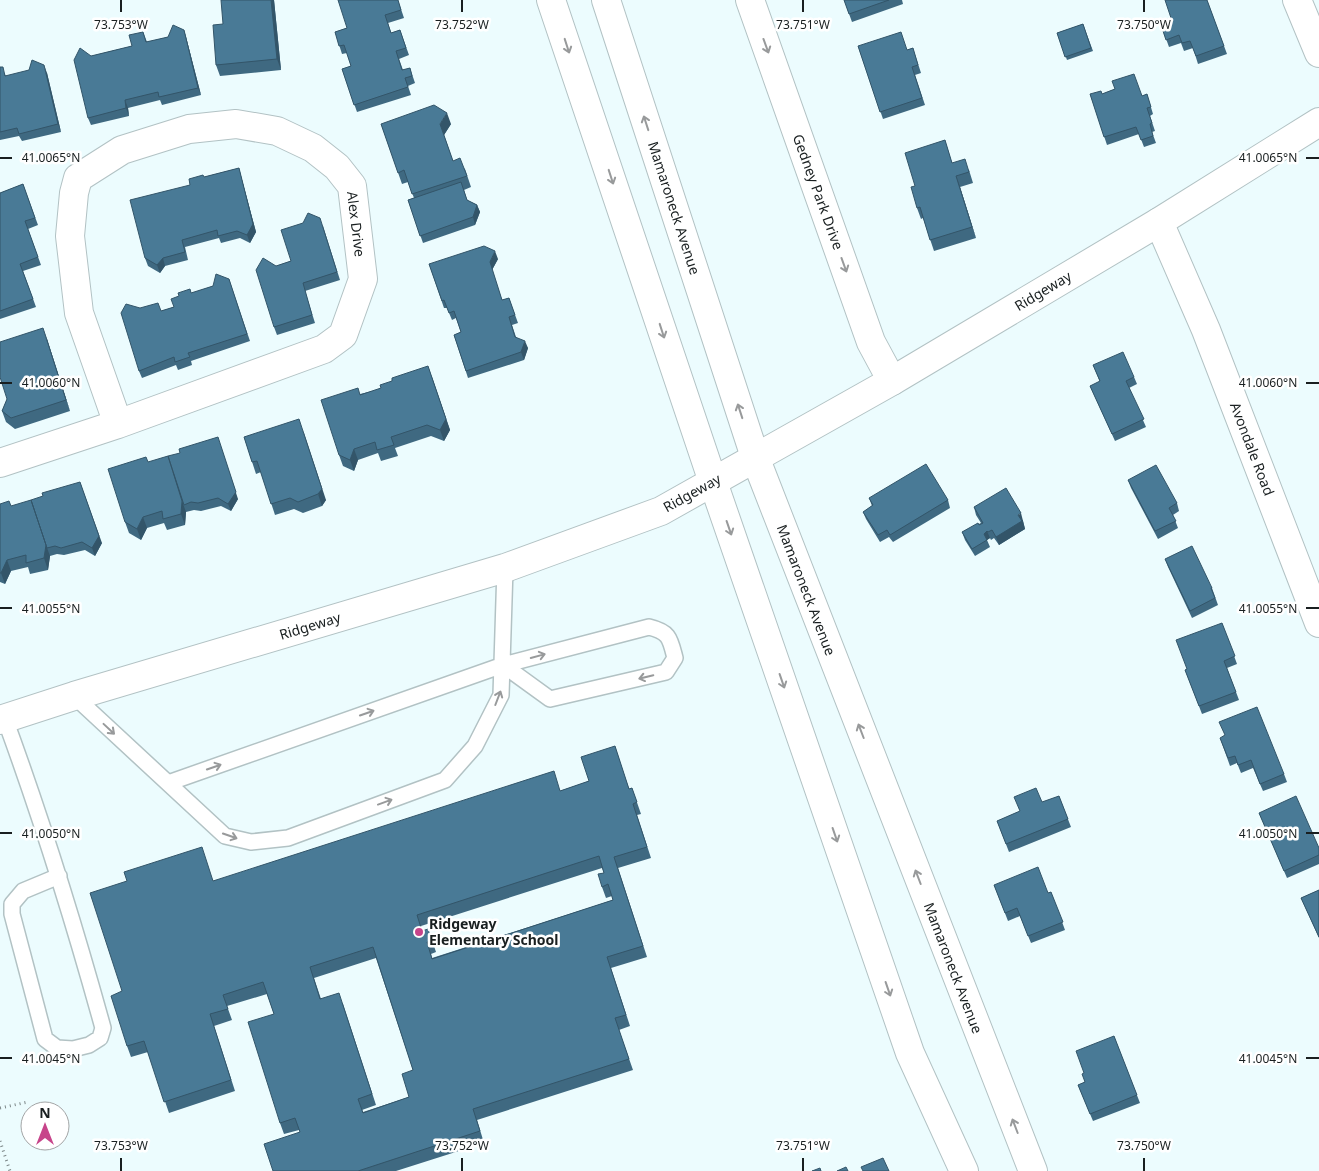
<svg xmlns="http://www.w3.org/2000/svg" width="1319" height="1171" font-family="'Noto Sans',sans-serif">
  <rect width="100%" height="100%" fill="#ecfcfe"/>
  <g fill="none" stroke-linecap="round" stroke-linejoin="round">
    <g stroke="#b2c2c4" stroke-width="18">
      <path id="lane" d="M74,696L225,836L251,842L288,838L445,780L475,746L501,695L505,568
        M5,719C42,820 74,923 103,1028L100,1038L89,1045L73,1049L57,1048L45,1039L12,914V904L23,891L59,876
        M168,783L503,665L649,627C670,632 670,639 675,658L666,672L550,699L503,665"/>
    </g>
    <g stroke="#b2c2c4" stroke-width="30">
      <path id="street" d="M750,0L871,342L892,381
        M1297,0L1319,53
        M236,124L277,131L313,148L337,167L352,186L363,279L343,335L324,349L118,424L79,313L70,236L74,193L78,178L122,150L189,129Z
        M1159,222L1206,330L1319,623
        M0,463L118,424"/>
    </g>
    <g stroke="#b2c2c4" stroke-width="30">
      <path id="secondary" d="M0,720L74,696L505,568L661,511L892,381L1159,222L1319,122"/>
    </g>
    <g stroke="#b2c2c4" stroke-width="30">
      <path id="primary" d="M551,0L713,482L910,1053L964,1171
        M606,0L755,457L1033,1171"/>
    </g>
    <path stroke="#7d8889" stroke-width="3" stroke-dasharray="1 4" stroke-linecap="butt" d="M0,1108L28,1102
      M0,1141L10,1171"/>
    <use href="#lane" stroke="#fff" stroke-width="15"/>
    <use href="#street" stroke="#fff" stroke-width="28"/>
    <use href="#secondary" stroke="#fff" stroke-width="28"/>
    <use href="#primary" stroke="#fff" stroke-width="28"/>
  </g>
  <path fill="#3f6981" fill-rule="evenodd" d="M274,0L281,70L220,76L216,65L223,24Z
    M398,0L404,18L388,23L391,33L400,30L409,55L399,59L403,70L410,68L415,83L408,86L411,95L357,112L342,69L351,66L347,53L342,54L335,32L347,28Z
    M844,0H902L903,4L852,22Z
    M1207,0L1227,54L1198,64L1193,48L1184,51L1181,43L1169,47L1160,22L1171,18Z
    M1083,24L1093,51L1067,60L1057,33Z
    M184,30L186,37L201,95L162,105L160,100L128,108L129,116L91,125L88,118L91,56L132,46L143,32L147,42L168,37Z
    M858,46L907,50L913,48L921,73L915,75L925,105L883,119Z
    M0,67L6,76L47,73L61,132L22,141L19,136L0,140Z
    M1115,89L1142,96L1147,94L1153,114L1150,116L1155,131L1152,132L1156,143L1144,147L1139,134L1107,145L1090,94H1102Z
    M381,124H451L444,135L453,161L465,169L471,187L464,190L467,200L477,205L480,212L475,225L423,243L408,200L414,198L408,182L402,184Z
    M945,140L952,163L969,170L973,183L960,187L976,238L934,251L923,218L921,219L917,208L915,186Z
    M239,168L241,176L256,232L250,243L240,238L221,243L219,238L185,247L188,260L165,266L160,273L148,266L145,258L190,185L204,177Z
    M23,184L38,225L28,229L41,265L23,271L36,307L0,319V193Z
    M323,226L340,280L305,291L315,323L277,335L274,327L276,266L291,261Z
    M498,259L492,270L502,300L509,298L518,323L512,325L516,337L528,348L524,360L468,378L454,335L461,332L456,318L452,320L447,308H444L429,264Z
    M229,279L250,341L191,361L192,365L178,370L176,365L142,378L139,371L140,308L161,311L174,307L192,293L213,286Z
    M47,339L70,411L15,429L6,422L2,411L7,399Z
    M1093,365L1134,377L1137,384L1129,388L1146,427L1115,441L1090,386L1100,382Z
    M432,377L450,430L444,441L431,436L395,448L398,456L381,461L378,453L358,460L354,471L343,466L339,455L360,394Z
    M244,437L326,500L322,506L303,513L294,509L275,515L261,472L256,474Z
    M148,462L238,499L231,511L221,506L201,511L194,510L186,512L185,525L167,530L164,523L147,528L141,540L129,533L125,522Z
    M1128,480L1177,503L1179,511L1173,515L1178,528L1158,539L1131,488Z
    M869,498L948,500L950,508L893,542L889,537L880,542L866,519L863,512L872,506Z
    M0,504L11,506L102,543L95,556L85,550L64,555L57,554L50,556L48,570L30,574L28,567L11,571L5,584L0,582Z
    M974,507L1023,520V521L1025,529L999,545L994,538L991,540L990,538L987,540L990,547L975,556L965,540L962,532L981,523L976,515Z
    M1165,559L1212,588L1218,605L1192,618L1168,567Z
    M1222,623L1237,664L1227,668L1239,700L1202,714L1185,670L1187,669Z
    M1220,738L1284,774L1287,782L1263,791L1253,768L1241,773L1237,763L1230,766Z
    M615,746L629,789L632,788L641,814L637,815L651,858L618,868L647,957L611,968L630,1026L619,1030L633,1070L477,1120L484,1143L396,1171H273L300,1132L299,1130L284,1134L280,1123L274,1014L267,994L227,1006L232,1020L214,1026L235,1091L169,1113L148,1052L131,1057L127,1046L122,991L127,881H213L560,791L589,781ZM602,868L604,873L602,887L606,898L612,896L613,900L432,958L431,954L436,952L432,940L422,931L421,926ZM376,958L413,1070L409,1097L363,1112L362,1110L376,1105L343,1004L321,999L314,978Z
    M1059,796L1071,827L1009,852L997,821Z
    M1259,813L1319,848V864L1287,878Z
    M994,885L1048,893L1051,892L1065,930L1031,943L1020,916L1008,921Z
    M1319,890V938L1301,898Z
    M1114,1036L1140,1103L1093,1121L1078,1085L1085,1082L1084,1073Z"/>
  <path fill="#335569" d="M271,0H274L281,70L277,59Z
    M184,30L186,37L201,95L198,88Z
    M44,65L47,73L61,132L58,124Z
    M125,100L128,108L129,116L126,108Z
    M447,113L451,124L444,135L440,124Z
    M239,168L241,176L256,232L250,243L247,235Z
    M956,176L960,187L976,238L972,227Z
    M477,205L480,212L475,225L473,217Z
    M495,251L498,259L492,270L490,262Z
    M163,258L165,266L160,273L157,265Z
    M43,328L47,339L70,411L66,400Z
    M525,341L528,348L524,360L521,352Z
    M428,366L450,430L444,441L440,430Z
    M303,430L326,500L322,506L318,494Z
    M220,444L238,499L231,511L228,504Z
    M354,449L358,460L354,471L350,460Z
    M80,482L102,543L95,556L92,548Z
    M182,501L186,512L185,525L181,514Z
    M1021,513L1025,529L999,545L996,537Z
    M143,517L147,528L141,540L137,529Z
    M987,531L990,538L987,540L984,534Z
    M46,545L50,556L48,570L44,558Z
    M7,560L11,571L5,584L1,573Z"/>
  <path fill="#497a96" stroke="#335569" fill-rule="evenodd" d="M221,0H271L277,59L216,65L213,25L223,24Z
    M338,0H398L401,10L385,15L391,33L400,30L406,48L396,51L402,70L410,68L412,76L405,78L408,87L354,105L342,69L351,66L344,45L339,46L335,32L347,28Z
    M844,0H889L849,14Z
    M1165,0H1207L1224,46L1196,56L1190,41L1182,43L1179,35L1166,40L1160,22L1171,18Z
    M1083,24L1091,48L1065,57L1057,33Z
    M173,25L184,30L198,88L159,97L158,92L125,100L126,108L88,118L74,60L80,48L91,56L132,46L129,35L143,32L146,42L168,37Z
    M901,32L907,50L913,48L918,65L912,67L922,98L880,112L858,46Z
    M32,60L44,65L58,124L19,134L17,128L0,132V67H3L5,76L29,70Z
    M1134,74L1142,96L1147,94L1151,107L1147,108L1152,123L1150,124L1153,136L1141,140L1136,127L1104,137L1090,94L1101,91L1102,94L1115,89L1112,81Z
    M434,105L447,113L440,124L453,161L460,158L467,176L412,194L404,170L398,173L381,124Z
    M945,140L952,163L965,159L969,172L956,176L972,227L930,240L920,207L917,208L911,187L915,186L905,153Z
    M239,168L253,224L247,235L237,231L218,236L217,230L182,240L185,252L163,258L157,265L145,258L130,200L190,185L189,179L203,175L204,177Z
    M461,182L467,200L477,205L473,217L420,236L408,200Z
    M23,184L35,218L25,221L38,257L20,264L33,299L0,311V193Z
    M308,213L320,218L337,272L303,283L312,315L274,327L256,270L263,258L276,266L291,261L281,230L303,223Z
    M484,246L495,251L490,262L502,300L509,298L515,315L509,317L515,337L525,341L521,352L466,371L454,335L461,332L454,311L449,313L444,300L442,301L429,264Z
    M216,274L229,279L247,334L188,353L190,357L175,362L174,357L139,371L121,313L126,304L140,308L158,303L161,311L174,307L171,299L179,296L178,293L190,289L191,293L213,286Z
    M43,328L66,400L11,418L2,411L7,399L0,377V342Z
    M1123,352L1134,377L1126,381L1144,419L1112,434L1090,386L1100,381L1093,365Z
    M428,366L446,419L440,430L427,425L391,437L394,445L377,450L375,442L354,449L350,460L339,455L321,400L358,388L360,395L381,388L380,385L392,381V378Z
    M299,419L322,489L318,494L298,502L290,498L271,504L257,461L252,462L244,437Z
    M218,437L236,492L228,504L218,498L198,503L191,502L184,505L168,456L180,453L179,449Z
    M168,456L182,501L181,514L163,519L162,511L143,517L137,529L125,522L108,469L146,457L148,462Z
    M926,464L948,500L890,535L887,530L878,535L863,512L873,505L869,498Z
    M1156,465L1177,503L1169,508L1176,521L1155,531L1128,480Z
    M80,482L99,536L92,548L82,542L61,548L55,546L47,548L31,500L43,496L42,493Z
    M1006,488L1021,513L1018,515L1022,521L996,537L992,530L988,532L987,531L984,534L987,540L972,549L962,532L978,523L979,525L983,523L974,507Z
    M31,500L46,545L44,558L26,563V555L7,560L1,573H0V504L9,501L11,506Z
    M1192,546L1212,588H1211L1215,598L1190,611L1165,559Z
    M1222,623L1235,656L1224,661L1236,692L1199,706L1185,670L1187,669L1176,640Z
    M1257,707L1284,774L1260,784L1251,760L1238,765L1235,756L1228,758L1220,738L1225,735L1219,722Z
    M615,746L629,789L632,788L637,802L633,804L647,847L614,857L643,946L607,957L626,1015L615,1018L629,1059L473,1109L480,1131L358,1171H273L264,1144L300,1132L295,1118L280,1123L248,1022L274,1014L263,982L223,995L228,1009L210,1014L231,1080L164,1102L144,1041L127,1046L111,996L122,991L90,893L127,881L124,872L202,847L213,881L554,771L560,791L589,781L581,757ZM599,856L604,873L598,874L602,887L608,884L613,900L432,959L427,942L432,941L428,929L422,931L417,915ZM373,947L413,1070L402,1074L409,1097L363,1113L358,1099L372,1094L339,993L320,999L310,967Z
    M1036,788L1042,802L1059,796L1068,819L1006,844L997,821L1020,811L1014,797Z
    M1296,796L1319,848V855L1284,871L1259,813Z
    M1038,867L1048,893L1051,892L1063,922L1028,936L1017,908L1005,913L994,885Z
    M1319,890V937L1301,898Z
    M1114,1036L1137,1095L1090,1114L1078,1085L1085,1082L1082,1074L1084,1073L1076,1051Z
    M883,1158L889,1171H863L861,1167Z
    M846,1167L848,1171H837Z
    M820,1168L821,1171H812Z"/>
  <defs><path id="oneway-shaft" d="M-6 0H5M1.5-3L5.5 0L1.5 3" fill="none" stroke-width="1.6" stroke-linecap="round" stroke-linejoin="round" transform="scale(1.25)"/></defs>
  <g stroke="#989a9b">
    <use href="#oneway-shaft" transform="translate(567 46) rotate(72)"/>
    <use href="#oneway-shaft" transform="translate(766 46) rotate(70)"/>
    <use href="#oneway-shaft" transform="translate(646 123) rotate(-108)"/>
    <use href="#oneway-shaft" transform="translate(611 177) rotate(72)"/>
    <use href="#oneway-shaft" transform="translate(844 265) rotate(70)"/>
    <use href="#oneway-shaft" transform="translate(662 331) rotate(72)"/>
    <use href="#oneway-shaft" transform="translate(740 411) rotate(-108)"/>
    <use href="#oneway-shaft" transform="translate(729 528) rotate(71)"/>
    <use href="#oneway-shaft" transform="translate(538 656) rotate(-15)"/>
    <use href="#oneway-shaft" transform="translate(646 677) rotate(167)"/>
    <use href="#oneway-shaft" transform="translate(782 681) rotate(71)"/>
    <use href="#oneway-shaft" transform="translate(498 698) rotate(-69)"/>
    <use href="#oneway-shaft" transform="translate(367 713) rotate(-19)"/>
    <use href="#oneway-shaft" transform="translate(109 729) rotate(43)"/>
    <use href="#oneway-shaft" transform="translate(861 731) rotate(-111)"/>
    <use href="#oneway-shaft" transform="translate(214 767) rotate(-19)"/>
    <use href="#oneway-shaft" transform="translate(385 802) rotate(-20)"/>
    <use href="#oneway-shaft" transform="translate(835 835) rotate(71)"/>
    <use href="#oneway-shaft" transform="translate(230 836) rotate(19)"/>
    <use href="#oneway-shaft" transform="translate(918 877) rotate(-111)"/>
    <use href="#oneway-shaft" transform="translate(888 989) rotate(71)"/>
    <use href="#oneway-shaft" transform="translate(1015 1126) rotate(-111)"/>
  </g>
  <path fill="none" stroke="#191f20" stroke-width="2" d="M121,0V12M462,0V12M803,0V12M1144,0V12M0,158H12M1306,158H1319M0,383H12M1306,383H1319M0,608H12M1306,608H1319M0,833H12M1306,833H1319M0,1058H12M1306,1058H1319M121,1158V1171M462,1158V1171M803,1158V1171M1144,1158V1171"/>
  <circle fill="#c7448a" stroke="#fff" stroke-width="2" cx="419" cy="932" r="5"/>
  <g text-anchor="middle" stroke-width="5" stroke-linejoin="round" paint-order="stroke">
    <g font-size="14" fill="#191f20" stroke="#fff">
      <text transform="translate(818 192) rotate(70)" y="5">Gedney Park Drive</text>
      <text transform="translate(674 208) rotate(72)" y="5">Mamaroneck Avenue</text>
      <text transform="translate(356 224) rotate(83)" y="5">Alex Drive</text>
      <text transform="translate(1043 291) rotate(-31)" y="5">Ridgeway</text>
      <text transform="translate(1252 449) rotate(69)" y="5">Avondale Road</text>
      <text transform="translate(692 493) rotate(-29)" y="5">Ridgeway</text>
      <text transform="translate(806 590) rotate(69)" y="5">Mamaroneck Avenue</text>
      <text transform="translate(310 626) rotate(-17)" y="5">Ridgeway</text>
      <text transform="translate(953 968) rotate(69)" y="5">Mamaroneck Avenue</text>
    </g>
    <g font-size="14" font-weight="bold" fill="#191f20" stroke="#fff" text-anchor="start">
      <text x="429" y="929">Ridgeway<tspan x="429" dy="16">Elementary School</tspan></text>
    </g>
  </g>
  <g font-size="12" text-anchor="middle" fill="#191f20" stroke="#fff" stroke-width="5" stroke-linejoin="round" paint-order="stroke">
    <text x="121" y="29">73.753°W</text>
    <text x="462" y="29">73.752°W</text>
    <text x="803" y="29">73.751°W</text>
    <text x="1144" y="29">73.750°W</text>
    <text x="51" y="162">41.0065°N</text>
    <text x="1268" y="162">41.0065°N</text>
    <text x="51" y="387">41.0060°N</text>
    <text x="1268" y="387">41.0060°N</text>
    <text x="51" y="613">41.0055°N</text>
    <text x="1268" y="613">41.0055°N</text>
    <text x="51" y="838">41.0050°N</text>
    <text x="1268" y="838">41.0050°N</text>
    <text x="51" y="1063">41.0045°N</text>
    <text x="1268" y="1063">41.0045°N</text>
    <text x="121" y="1150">73.753°W</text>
    <text x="462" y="1150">73.752°W</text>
    <text x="803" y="1150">73.751°W</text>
    <text x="1144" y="1150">73.750°W</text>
  </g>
  <g transform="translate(45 1126)"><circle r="24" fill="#ffffff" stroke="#a3a5a6"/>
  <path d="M0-4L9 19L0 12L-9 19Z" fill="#c7448a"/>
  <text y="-8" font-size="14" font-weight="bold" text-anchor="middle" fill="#191f20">N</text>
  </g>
</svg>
